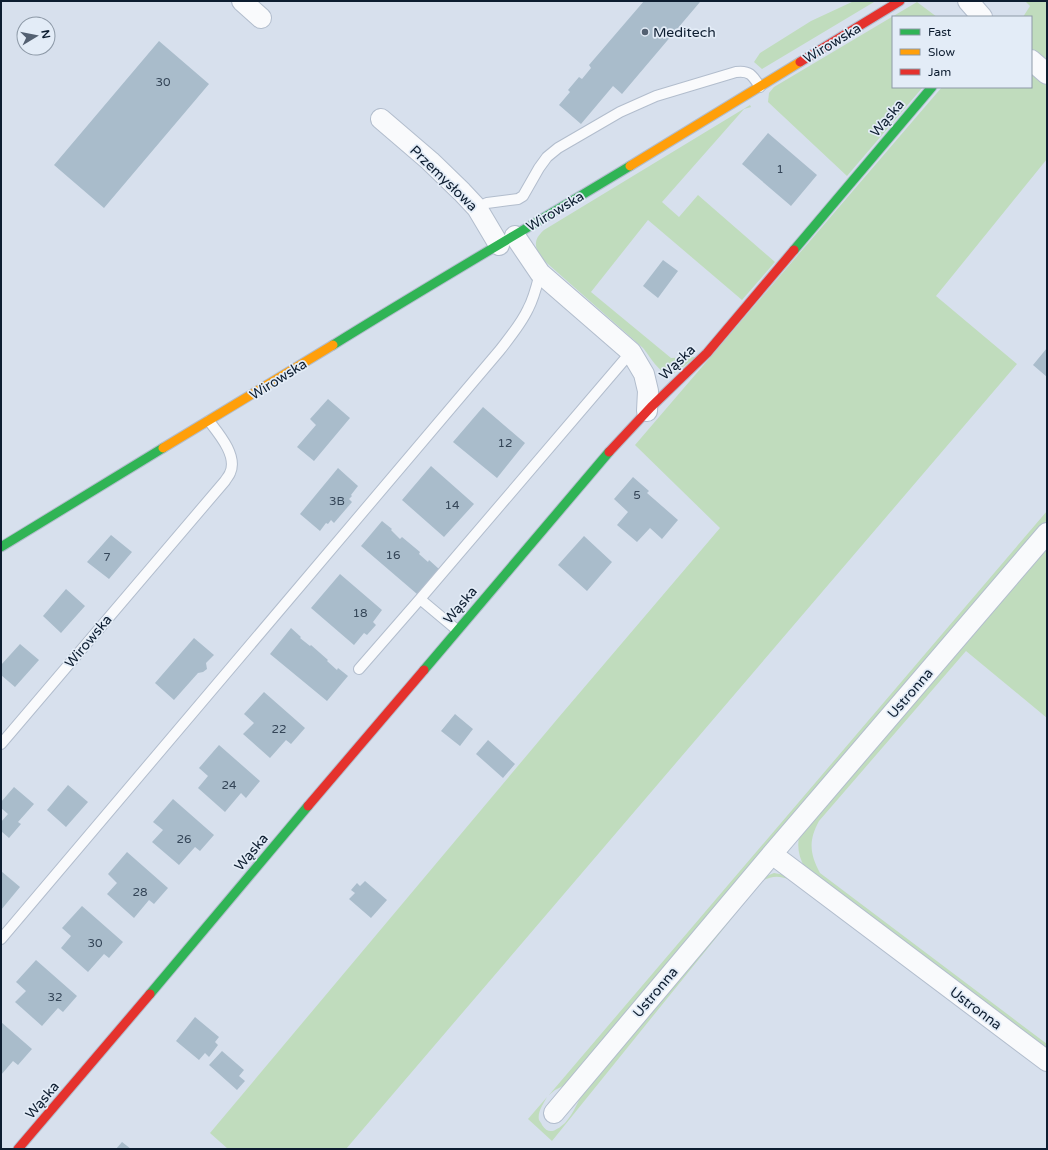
<svg xmlns="http://www.w3.org/2000/svg" width="1048" height="1150" font-family="'Varela Round',sans-serif">
  <rect width="100%" height="100%" fill="#d7e0ed"/>
  <path fill="#c0dcbd" d="M854,1H873L874,2L762,69L754,62L760,53L811,21Z
    M1025,1H1047V63L1031,49V17H1023L1030,6Z
    M917,2L937,17H893V87H923L847,176L768,102L769,93L774,87Z
    M1031,73L1047,86V159L936,296L1017,364L346,1149H228L210,1133L559,717L720,528L635,445L942,87H1031Z
    M750,105L751,107L744,109L662,202L679,217L698,195L775,262L742,300L648,220L591,292L671,358L696,357C690,361 679,371 672,374C662,378 649,355 643,348L540,257C534,245 534,239 544,230Z
    M1047,511V520L565,1085L555,1090L549,1095Z
    M1047,543V718L966,651L819,821C808,841 810,854 820,873L1047,1044V1053L805,868C799,858 797,848 799,837Z
    M774,873L785,875L792,880C779,876 774,875 762,881L552,1141L528,1119L547,1097C544,1103 537,1112 539,1120C539,1120 542,1124 542,1125C549,1136 557,1130 565,1123C574,1113 579,1100 584,1088L764,877Z"/>
  <path fill="#a9bccb" d="M644,1H699L700,2L622,94L613,86L581,124L559,105L570,92L568,90L579,77L582,79L591,68L589,65Z
    M159,41L209,84L104,208L54,165Z
    M768,133L817,175L791,206L742,164Z
    M663,260L678,271L658,298L643,286Z
    M1047,348V377L1033,365Z
    M328,399L350,418L314,461L297,447L316,425L310,419Z
    M483,407L525,443L497,478L453,442Z
    M431,466L474,504L444,537L402,500Z
    M338,468L358,486L351,495L352,496L349,499L352,502L334,523L331,520L328,524L326,523L320,531L300,514Z
    M633,477L649,491L647,493L678,520L662,539L650,528L637,542L617,525L628,512L614,499Z
    M382,521L392,529L391,530L400,539L402,537L420,552L419,554L428,562L429,560L439,569L417,594L361,546Z
    M111,535L132,552L109,579L87,562Z
    M584,536L612,562L587,591L558,565Z
    M340,574L382,610L373,622L376,625L367,635L364,633L354,645L311,608Z
    M66,589L85,606L61,633L43,616Z
    M291,628L301,637L300,638L310,646L311,645L328,660L327,661L337,670L338,668L348,676L327,701L270,654Z
    M194,638L214,655L206,663L207,669L203,672L198,673L174,700L155,683Z
    M20,644L39,660L15,687L1,675V665Z
    M264,692L305,728L291,744L286,740L270,758L243,734L254,723L244,714Z
    M455,714L473,729L460,746L441,731Z
    M488,740L515,764L503,778L476,754Z
    M219,745L260,781L246,798L241,793L225,812L198,788L208,776L199,768Z
    M68,785L88,802L66,827L47,810Z
    M14,787L34,804L18,822L21,824L9,838L1,831V822L8,814L1,808V802Z
    M173,799L214,835L200,851L195,847L179,865L152,842L163,830L153,822Z
    M127,852L168,888L154,904L149,900L134,918L107,894L117,883L108,874Z
    M1,871L20,887L1,910Z
    M365,881L387,900L371,918L349,899L355,893L351,890L357,883L360,886Z
    M82,906L123,942L109,958L104,954L88,972L61,948L71,936L62,928Z
    M36,960L77,996L63,1012L58,1008L42,1026L15,1002L26,991L16,982Z
    M195,1017L219,1037L215,1042L218,1045L209,1057L205,1053L199,1060L176,1041Z
    M1,1022L32,1049L18,1065L13,1061L1,1075Z
    M222,1051L244,1070L239,1076L245,1081L237,1090L209,1065Z
    M122,1142L131,1149H116Z"/>
  <g fill="none" stroke-linecap="round" stroke-linejoin="round">
    <g stroke="#b2bdcd" stroke-width="12">
      <path id="lane" d="M477,208L487,203L518,199L523,196L539,168L547,157L558,148L620,112L656,96L736,72C750,70 753,76 760,87
        M420,599L457,630
        M359,669L420,599L631,352
        M1,744L225,481C226,479 229,476 230,473C238,456 219,434 209,421
        M1,939L500,350C510,337 521,324 528,309C534,298 537,285 540,273"/>
    </g>
    <g stroke="#b2bdcd" stroke-width="22">
      <path id="street" d="M242,1L261,18
        M968,1L982,17
        M1031,60L1047,74
        M381,119L430,161L462,192L477,208L499,245
        M515,236L540,273L631,352L644,374L648,391L647,411
        M772,854L1047,1061
        M554,1113L772,854L1047,533"/>
    </g>
    <g stroke="#b2bdcd" stroke-width="11">
      <path id="fast" d="M794,250L932,87
        M333,345C431,284 531,226 630,166
        M1,547L163,448
        M424,670L609,452
        M150,994L308,806"/>
    </g>
    <g stroke="#b2bdcd" stroke-width="11">
      <path id="slow" d="M630,166L800,62
        M163,448L333,345"/>
    </g>
    <g stroke="#b2bdcd" stroke-width="11">
      <path id="jam" d="M800,62L900,1
        M609,452L651,407L707,353L794,250
        M308,806L424,670
        M18,1149L150,994"/>
    </g>
    <use href="#lane" stroke="#f9fafc" stroke-width="10"/>
    <use href="#street" stroke="#f9fafc" stroke-width="20"/>
    <use href="#fast" stroke="#30b455" stroke-width="9"/>
    <use href="#slow" stroke="#ff9f0a" stroke-width="9"/>
    <use href="#jam" stroke="#e5322d" stroke-width="9"/>
  </g>
  <circle fill="#546172" stroke="#e3ecf7" stroke-width="1.5" cx="645" cy="32" r="4"/>
  <g text-anchor="middle" stroke-width="3.5" stroke-linejoin="round" paint-order="stroke">
    <g font-size="12" fill="#344557">
      <text x="163" y="86">30</text>
      <text x="780" y="173">1</text>
      <text x="505" y="447">12</text>
      <text x="637" y="499">5</text>
      <text x="337" y="505">3B</text>
      <text x="452" y="509">14</text>
      <text x="393" y="559">16</text>
      <text x="107" y="561">7</text>
      <text x="360" y="617">18</text>
      <text x="279" y="733">22</text>
      <text x="229" y="789">24</text>
      <text x="184" y="843">26</text>
      <text x="140" y="896">28</text>
      <text x="95" y="947">30</text>
      <text x="55" y="1001">32</text>
    </g>
    <g font-size="14" fill="#0d1d30" stroke="#e3ecf7" text-anchor="start">
      <text x="653" y="37">Meditech</text>
    </g>
    <g font-size="14" fill="#0d1d30" stroke="#e3ecf7">
      <text transform="translate(832 43) rotate(-31)" y="5">Wirowska</text>
      <text transform="translate(887 118) rotate(-50)" y="5">Wąska</text>
      <text transform="translate(444 178) rotate(44)" y="5">Przemysłowa</text>
      <text transform="translate(555 211) rotate(-31)" y="5">Wirowska</text>
      <text transform="translate(677 362) rotate(-44)" y="5">Wąska</text>
      <text transform="translate(278 379) rotate(-32)" y="5">Wirowska</text>
      <text transform="translate(460 605) rotate(-50)" y="5">Wąska</text>
      <text transform="translate(88 641) rotate(-50)" y="5">Wirowska</text>
      <text transform="translate(910 693) rotate(-49)" y="5">Ustronna</text>
      <text transform="translate(251 852) rotate(-50)" y="5">Wąska</text>
      <text transform="translate(655 992) rotate(-50)" y="5">Ustronna</text>
      <text transform="translate(976 1008) rotate(37)" y="5">Ustronna</text>
      <text transform="translate(42 1100) rotate(-50)" y="5">Wąska</text>
    </g>
  </g>
  <rect width="1048" height="1150" fill="none" stroke="#0d1d30" stroke-width="4"/>
  <rect x="892" y="16" width="140" height="72" fill="#e3ecf7" stroke="#8d99a7"/>
  <rect x="900" y="29" width="20" height="6" fill="#30b455" stroke="#8d99a7"/>
  <text x="928" y="36" font-size="12" fill="#0d1d30">Fast</text>
  <rect x="900" y="49" width="20" height="6" fill="#ff9f0a" stroke="#8d99a7"/>
  <text x="928" y="56" font-size="12" fill="#0d1d30">Slow</text>
  <rect x="900" y="69" width="20" height="6" fill="#e5322d" stroke="#8d99a7"/>
  <text x="928" y="76" font-size="12" fill="#0d1d30">Jam</text>
  <g transform="translate(36 36) rotate(80)"><circle r="19" fill="#e3ecf7" stroke="#8d99a7"/>
  <path d="M0-3L7 15L0 10L-7 15Z" fill="#546172"/>
  <text y="-6" font-size="11" font-weight="bold" text-anchor="middle" fill="#0d1d30">N</text>
  </g>
</svg>
